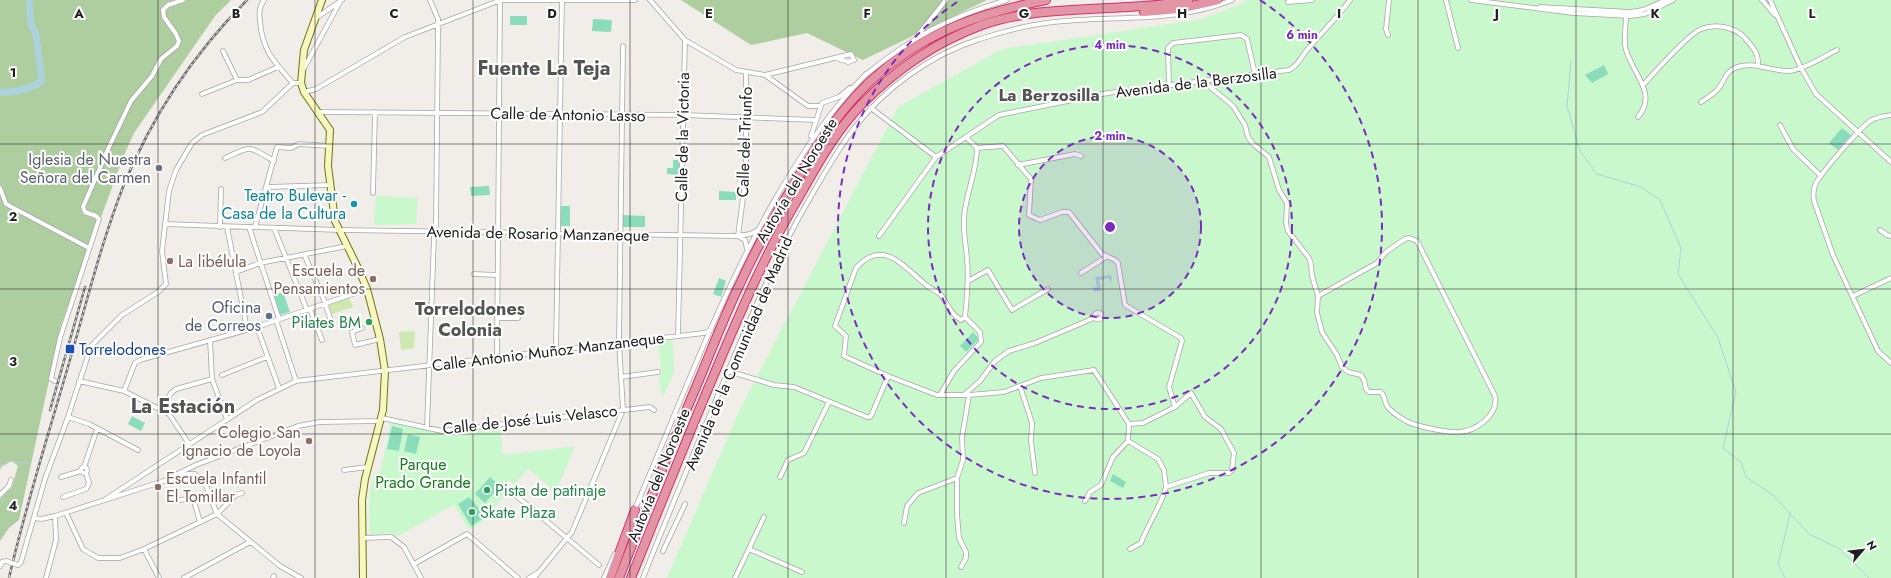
<svg xmlns="http://www.w3.org/2000/svg" width="1891" height="578" font-family="Jost,sans-serif">
  <rect width="100%" height="100%" fill="#f1eee9"/>
  <path fill="#cee8b2" d="M349,297L353,307L332,314L331,311L329,312L326,306Z
    M415,331L414,348L401,350L399,332Z"/>
  <path fill="#aece9f" d="M0,0H231L215,16L134,133L124,155L61,325L19,520L9,528L0,541V499L12,487L18,466L12,461L1,467L0,471Z
    M681,0H987L863,60L807,33L751,45Z"/>
  <path fill="#c9f8cc" d="M1247,0H1891V578H667L739,411L898,107L1002,49L1202,19L1241,4Z
    M376,196L418,198L416,224L374,225Z
    M673,340L674,373L662,399L659,375L662,374L658,342Z
    M391,422L438,433L500,426L503,455L575,446L556,492L528,469L514,485L509,480L502,488L507,493L491,511L492,516L469,530L454,505L396,537L392,533L370,535C369,515 367,492 375,473H380Z"/>
  <path fill="#8bdcbb" d="M510,16H527V25H510Z
    M593,19L612,20L611,32L592,31Z
    M1604,65L1608,74L1592,83L1585,75Z
    M1842,128L1851,135L1838,150L1829,143Z
    M673,160H679V175L667,174V168H673Z
    M489,186L490,195L471,196L470,187Z
    M719,191L736,192V200H719Z
    M561,206H570V226H561Z
    M623,215L645,216V227H623Z
    M719,278L726,281L721,297L713,294Z
    M283,292L290,312L280,315L274,295Z
    M973,332L979,339L966,352L960,346Z
    M132,416L145,423L141,431L128,424Z
    M392,426L403,429L399,451L387,449Z
    M408,434L420,437L416,454L404,451Z
    M1113,474L1126,482L1123,488L1110,481Z
    M490,477L500,486L485,503L475,494Z
    M469,497L477,506L484,518L471,526L458,504Z"/>
  <path fill="#acd2dc" d="M1111,275L1112,281H1110L1109,278L1099,280L1101,291L1094,292L1093,288L1097,287L1095,277Z"/>
  <g fill="none" stroke-linecap="round" stroke-linejoin="round">
    <path stroke="#acd2dc" stroke-width="1" d="M1571,61L1567,106L1580,151L1597,174L1641,187L1660,200L1681,248L1678,274L1718,338L1736,392L1723,448L1741,462L1746,477L1773,495L1809,534L1840,549L1869,578
      M0,466L9,461L30,464
      M1785,578L1778,564L1790,514"/>
    <path stroke="#acd2dc" stroke-width="7" d="M0,92C14,93 30,89 42,81L36,34L31,25L29,0"/>
    <g stroke="#a5a5a5" stroke-width="5.5">
      <path id="street" d="M264,0C259,7 259,13 260,21C262,50 274,62 293,83
        M650,0L685,40L736,70L765,75L808,106H820
        M1446,0L1458,48
        M1471,0L1573,13L1630,16L1645,14L1673,0
        M1762,0L1775,15
        M1770,0L1801,68L1816,94L1891,162
        M1288,2L1312,0
        M1540,7L1630,12L1643,10L1666,0
        M1626,16C1626,26 1623,40 1626,50C1633,74 1658,94 1638,117
        M316,18L342,0
        M918,35L946,0
        M1388,35L1386,29L1389,0
        M223,51L237,80
        M302,72L340,2
        M765,75L851,54L854,60L848,62L836,58
        M864,76C911,38 948,17 1007,0
        M1203,81L1233,106L1245,125L1248,137L1253,144L1269,157L1279,190L1287,203L1286,223L1288,231L1309,258L1311,264L1312,276L1318,296L1317,313L1322,332L1337,355L1342,367L1348,372L1361,375L1364,380L1366,389L1369,392H1381C1385,396 1384,401 1387,406C1390,411 1401,418 1406,421C1415,426 1448,433 1458,432C1475,432 1499,415 1495,396L1417,241L1409,238L1405,239L1386,252L1377,263L1318,296
        M1644,84C1656,71 1687,35 1701,29C1715,23 1734,27 1744,37C1753,47 1759,53 1758,66
        M1169,85L1168,48L1173,43L1241,35L1247,39L1255,74
        M304,92L316,89L405,37L501,0
        M202,94L237,80H248L278,67
        M1701,102C1707,98 1714,94 1718,89C1725,81 1724,73 1735,68C1752,60 1772,72 1790,71C1803,70 1825,56 1837,50
        M871,108L936,157L999,115L1108,93L1289,70C1299,65 1300,58 1307,50C1321,33 1337,18 1350,0
        M319,112L684,115L816,120
        M1891,115C1884,116 1876,117 1870,121C1860,128 1822,172 1816,183C1813,189 1813,195 1814,201L1833,255L1878,351L1891,363
        M1780,125L1793,149L1821,176
        M811,136L822,103L839,97L850,88
        M977,148L1003,146L1031,179L1029,215L1040,220L1062,212H1069L1102,254L1115,260L1118,263L1125,305L1181,338L1182,341L1169,387L1175,407
        M225,158C252,146 247,145 274,161
        M1018,165L1075,154L1081,156
        M267,187L330,185
        M0,188L6,204L89,248
        M373,193L375,112
        M165,224L339,230L738,236L750,234L758,230
        M220,227L221,189
        M227,227L247,329
        M249,227L279,319
        M255,227L277,147L291,148L299,144L330,146
        M274,228L307,310
        M1880,230L1887,235L1891,236
        M738,236L746,175V73
        M738,236L745,240L747,249
        M879,236L936,157
        M304,254L324,300L332,324
        M236,272L260,263L347,246
        M1081,273L1106,257
        M474,274L497,275
        M968,281L988,270L1012,310L1048,289
        M1853,296L1891,278
        M310,309L322,340
        M1094.5 316a3.5 3.5 0 1 1 7 0a3.5 3.5 0 1 1-7 0Z
        M497,318H518
        M276,320L296,381
        M257,327L279,388
        M362,328L352,332L355,345L380,339
        M678,335L685,40
        M210,340L212,379L227,419
        M556,350L562,0
        M497,357L500,0H635
        M728,371L774,385L794,387L867,417H870L872,414L888,376L937,395H969L1004,392L1041,378L1094,370L1129,424L1143,423L1175,407L1191,393L1205,417L1221,429L1234,453L1232,470L1229,473H1209L1166,487C1161,506 1148,524 1141,543L1130,549
        M222,375L267,357
        M888,376L844,356L846,336L835,326L856,268C883,238 903,266 925,284C929,288 935,290 940,294C948,303 949,313 961,320L965,317C967,298 969,278 967,259C966,244 963,232 964,217C966,193 977,171 977,148L966,137
        M621,377L658,372
        M55,381L51,379L60,338L99,219L96,216L85,212L83,207L109,147L131,101L152,76L161,59L177,46L179,41L176,34L164,17L163,10L168,5L183,0
        M79,381L124,391L169,414L189,444
        M1020,386L1032,423L1031,441L1035,473
        M124,391L135,363L140,360L257,327L367,289
        M965,394L980,381L995,361L1009,351L1035,343L1094,318
        M940,395L954,371L981,342L980,332L965,317
        M161,411L171,393L176,389L212,379
        M68,417L89,424L138,450
        M382,418L442,431L650,407L654,410
        M427,427L434,237L436,225L438,30V19L430,0
        M1128,441L1158,459L1164,470L1166,487
        M81 470a3 3 0 1 1 6 0a3 3 0 1 1-6 0Z
        M84,467L97,429
        M344,470L368,467
        M173,476L196,465L298,426L320,422L381,421
        M61,477L81,471
        M780,477L788,460L804,453L829,402
        M507,488L599,565
        M0,495L9,486L11,480
        M63,497L86,489L89,483L86,473
        M106,499L257,400L296,381L704,333L711,330
        M178,500L190,499L194,501L200,522
        M1085,501L1090,492L1101,485L1113,457L1128,441L1129,424
        M634,511C680,405 719,296 777,196C805,149 828,113 866,74
        M66,513L83,549L98,558H120L144,549L217,514L236,495L242,493
        M34,518L41,519L55,516L164,481L188,474H195L205,483L217,514L280,566L301,578
        M904,523L907,506L918,493L957,478
        M362,538L391,537L404,547L421,578
        M144,549L159,578
        M749,549L802,572
        M663,551L685,504
        M414,564L467,534L518,578
        M18,565L21,562L45,479L68,417L91,346L122,315L158,292L166,284L162,251L169,191L176,170L192,143L202,135L262,112L293,83H301
        M0,566L2,562L6,561
        M961,567L966,558V552L959,538L957,514V478L963,460L962,437L969,395
        M46,578L56,540L55,516
        M184,578L250,542
        M273,578L274,576
        M529,578L537,573
        M534,578L572,532L623,410L619,343L623,46
        M604,578L615,554
        M643,578C668,514 695,451 721,388C749,321 776,255 813,193C825,172 837,151 852,131C882,90 931,54 980,39C1007,30 1036,23 1065,21C1120,16 1180,22 1232,0
        M735,578L764,517"/>
    </g>
    <g stroke="#6d760a" stroke-width="8">
      <path id="secondary" d="M322,0L304,50L301,83L304,92L330,130L328,166L335,221L358,268L367,289L380,339L385,371L383,410L365,479L362,500L363,578"/>
    </g>
    <g stroke="#d4316c" stroke-width="10">
      <path id="highway" d="M1144,12L1179,9L1218,0
        M610,578L635,510
        M619,578C645,512 671,446 699,380C712,349 724,317 739,286C754,253 772,220 791,189C817,146 842,104 881,72C930,30 984,12 1046,0
        M631,578C658,511 685,443 713,377C739,315 765,254 799,197C817,165 835,132 861,105C895,70 936,42 982,25C1028,9 1078,10 1127,7C1147,6 1169,5 1188,0"/>
    </g>
    <use href="#street" stroke="#fff" stroke-width="4"/>
    <use href="#secondary" stroke="#f6f7c1" stroke-width="6"/>
    <use href="#highway" stroke="#e495a5" stroke-width="8"/>
    <g stroke="#6f6f6f" stroke-width="2.5">
      <path id="rail" d="M50,410L85,287
        M9,578C25,508 47,439 67,370C85,309 100,246 123,187C151,118 194,53 247,0"/>
    </g>
    <use href="#rail" stroke="#fff" stroke-width="1" stroke-dasharray="3" stroke-linecap="butt"/>
    <g stroke="#a5a5a5" stroke-width="5.5" stroke-linecap="butt">
      <path id="street-bridge" d="M6,561L18,565"/>
    </g>
    <use href="#street-bridge" stroke="#fff" stroke-width="4"/>
  </g>
  <path fill="none" stroke="#212121" stroke-width="1" stroke-opacity="0.55" d="M158,0V578M315,0V578M473,0V578M630,0V578M788,0V578M946,0V578M1103,0V578M1261,0V578M1418,0V578M1576,0V578M1733,0V578M0,144H1891M0,289H1891M0,434H1891"/>
  <circle cx="1110" cy="227" r="91" fill="#7b2cbf" fill-opacity=".12"/>
  <g fill="none" stroke="#7b2cbf" stroke-width="2" stroke-dasharray="7 5">
    <circle cx="1110" cy="227" r="91"/>
    <circle cx="1110" cy="227" r="182"/>
    <path d="M1260 0A272 272 0 1 1 960 0"/>
  </g>
  <circle fill="#6b7280" stroke="#fff" stroke-width="1.5" cx="159" cy="168" r="4"/>
  <circle fill="#0f9aa8" stroke="#fff" stroke-width="1.5" cx="354" cy="204" r="4"/>
  <g fill="#8d6e63" stroke="#fff" stroke-width="1.5">
    <circle cx="170" cy="261" r="4"/>
    <circle cx="373" cy="279" r="4"/>
    <circle cx="309" cy="441" r="4"/>
    <circle cx="158" cy="487" r="4"/>
  </g>
  <circle fill="#5c6f8a" stroke="#fff" stroke-width="1.5" cx="269" cy="316" r="4"/>
  <g fill="#2e9e5b" stroke="#fff" stroke-width="1.5">
    <circle cx="369" cy="322" r="4"/>
    <circle cx="487" cy="490" r="4"/>
    <circle cx="472" cy="512" r="4"/>
  </g>
  <rect fill="#1a4fb4" stroke="#fff" stroke-width="1.5" x="65" y="344" width="10" height="10" rx="2"/>
  <g text-anchor="middle" stroke-width="4" stroke-linejoin="round" paint-order="stroke">
    <g font-size="16" fill="#212121" stroke="#fff">
      <text transform="translate(1196 82) rotate(-7)" y="6">Avenida de la Berzosilla</text>
      <text transform="translate(568 114) rotate(1)" y="6">Calle de Antonio Lasso</text>
      <text transform="translate(682 137) rotate(-89)" y="6">Calle de la Victoria</text>
      <text transform="translate(744 142) rotate(-88)" y="6">Calle del Triunfo</text>
      <text transform="translate(796 180) rotate(-59)" y="6">Autovía del Noroeste</text>
      <text transform="translate(538 233) rotate(1)" y="6">Avenida de Rosario Manzaneque</text>
      <text transform="translate(548 351) rotate(-7)" y="6">Calle Antonio Muñoz Manzaneque</text>
      <text transform="translate(738 353) rotate(-67)" y="6">Avenida de la Comunidad de Madrid</text>
      <text transform="translate(530 419) rotate(-6)" y="6">Calle de José Luis Velasco</text>
      <text transform="translate(658 475) rotate(-68)" y="6">Autovía del Noroeste</text>
    </g>
    <g font-size="16" fill="#5b616d" stroke="#fff" text-anchor="end">
      <text x="151" y="165">Iglesia de Nuestra<tspan x="151" dy="18">Señora del Carmen</tspan></text>
    </g>
    <g font-size="16" fill="#0d838f" stroke="#fff" text-anchor="end">
      <text x="346" y="201">Teatro Bulevar -<tspan x="346" dy="18">Casa de la Cultura</tspan></text>
    </g>
    <g font-size="16" fill="#785e54" stroke="#fff" text-anchor="start">
      <text x="178" y="267">La libélula</text>
      <text x="365" y="276" text-anchor="end">Escuela de<tspan x="365" dy="18">Pensamientos</tspan></text>
      <text x="301" y="438" text-anchor="end">Colegio San<tspan x="301" dy="18">Ignacio de Loyola</tspan></text>
      <text x="166" y="484">Escuela Infantil<tspan x="166" dy="18">El Tomillar</tspan></text>
    </g>
    <g font-size="16" fill="#4e5e75" stroke="#fff" text-anchor="end">
      <text x="261" y="313">Oficina<tspan x="261" dy="18">de Correos</tspan></text>
    </g>
    <g font-size="16" fill="#27864d" stroke="#fff" text-anchor="start">
      <text x="361" y="328" text-anchor="end">Pilates BM</text>
      <text x="495" y="496">Pista de patinaje</text>
      <text x="480" y="518">Skate Plaza</text>
    </g>
    <g font-size="16" fill="#164399" stroke="#fff" text-anchor="start">
      <text x="79" y="355">Torrelodones</text>
    </g>
    <g font-size="16" fill="#117d18" stroke="#fff">
      <text x="423" y="470">Parque<tspan x="423" dy="18">Prado Grande</tspan></text>
    </g>
    <g font-size="17" font-weight="bold" fill="#545454" stroke="#fff">
      <text x="1049" y="101">La Berzosilla</text>
    </g>
    <g font-size="18" font-weight="bold" fill="#545454" stroke="#fff">
      <text x="470" y="315">Torrelodones<tspan x="470" dy="21">Colonia</tspan></text>
    </g>
    <g font-size="20" font-weight="bold" fill="#545454" stroke="#fff">
      <text x="544" y="75">Fuente La Teja</text>
      <text x="183" y="413">La Estación</text>
    </g>
  </g>
  <g font-size="13" text-anchor="middle" font-weight="bold" fill="#212121" stroke="#fff" stroke-width="4" stroke-linejoin="round" paint-order="stroke">
    <text x="79" y="18">A</text>
    <text x="236" y="18">B</text>
    <text x="394" y="18">C</text>
    <text x="552" y="18">D</text>
    <text x="709" y="18">E</text>
    <text x="867" y="18">F</text>
    <text x="1024" y="18">G</text>
    <text x="1182" y="18">H</text>
    <text x="1339" y="18">I</text>
    <text x="1497" y="18">J</text>
    <text x="1655" y="18">K</text>
    <text x="1812" y="18">L</text>
    <text x="13" y="77">1</text>
    <text x="13" y="221">2</text>
    <text x="13" y="366">3</text>
    <text x="13" y="510">4</text>
  </g>
  <circle cx="1110" cy="227" r="6" fill="#7b2cbf" stroke="#fff" stroke-width="2"/>
  <g font-size="12" text-anchor="middle" font-weight="bold" fill="#7b2cbf" stroke="#fff" stroke-width="4" stroke-linejoin="round" paint-order="stroke">
    <text x="1302" y="39">6 min</text>
    <text x="1110" y="49">4 min</text>
    <text x="1110" y="140">2 min</text>
  </g>
  <g transform="translate(1863 550) rotate(62)" stroke="#ffffff" stroke-width="3" paint-order="stroke">
  <path d="M0-3L7 15L0 10L-7 15Z" fill="#212121"/>
  <text y="-6" font-size="11" font-weight="bold" text-anchor="middle" fill="#212121">N</text>
  </g>
</svg>
